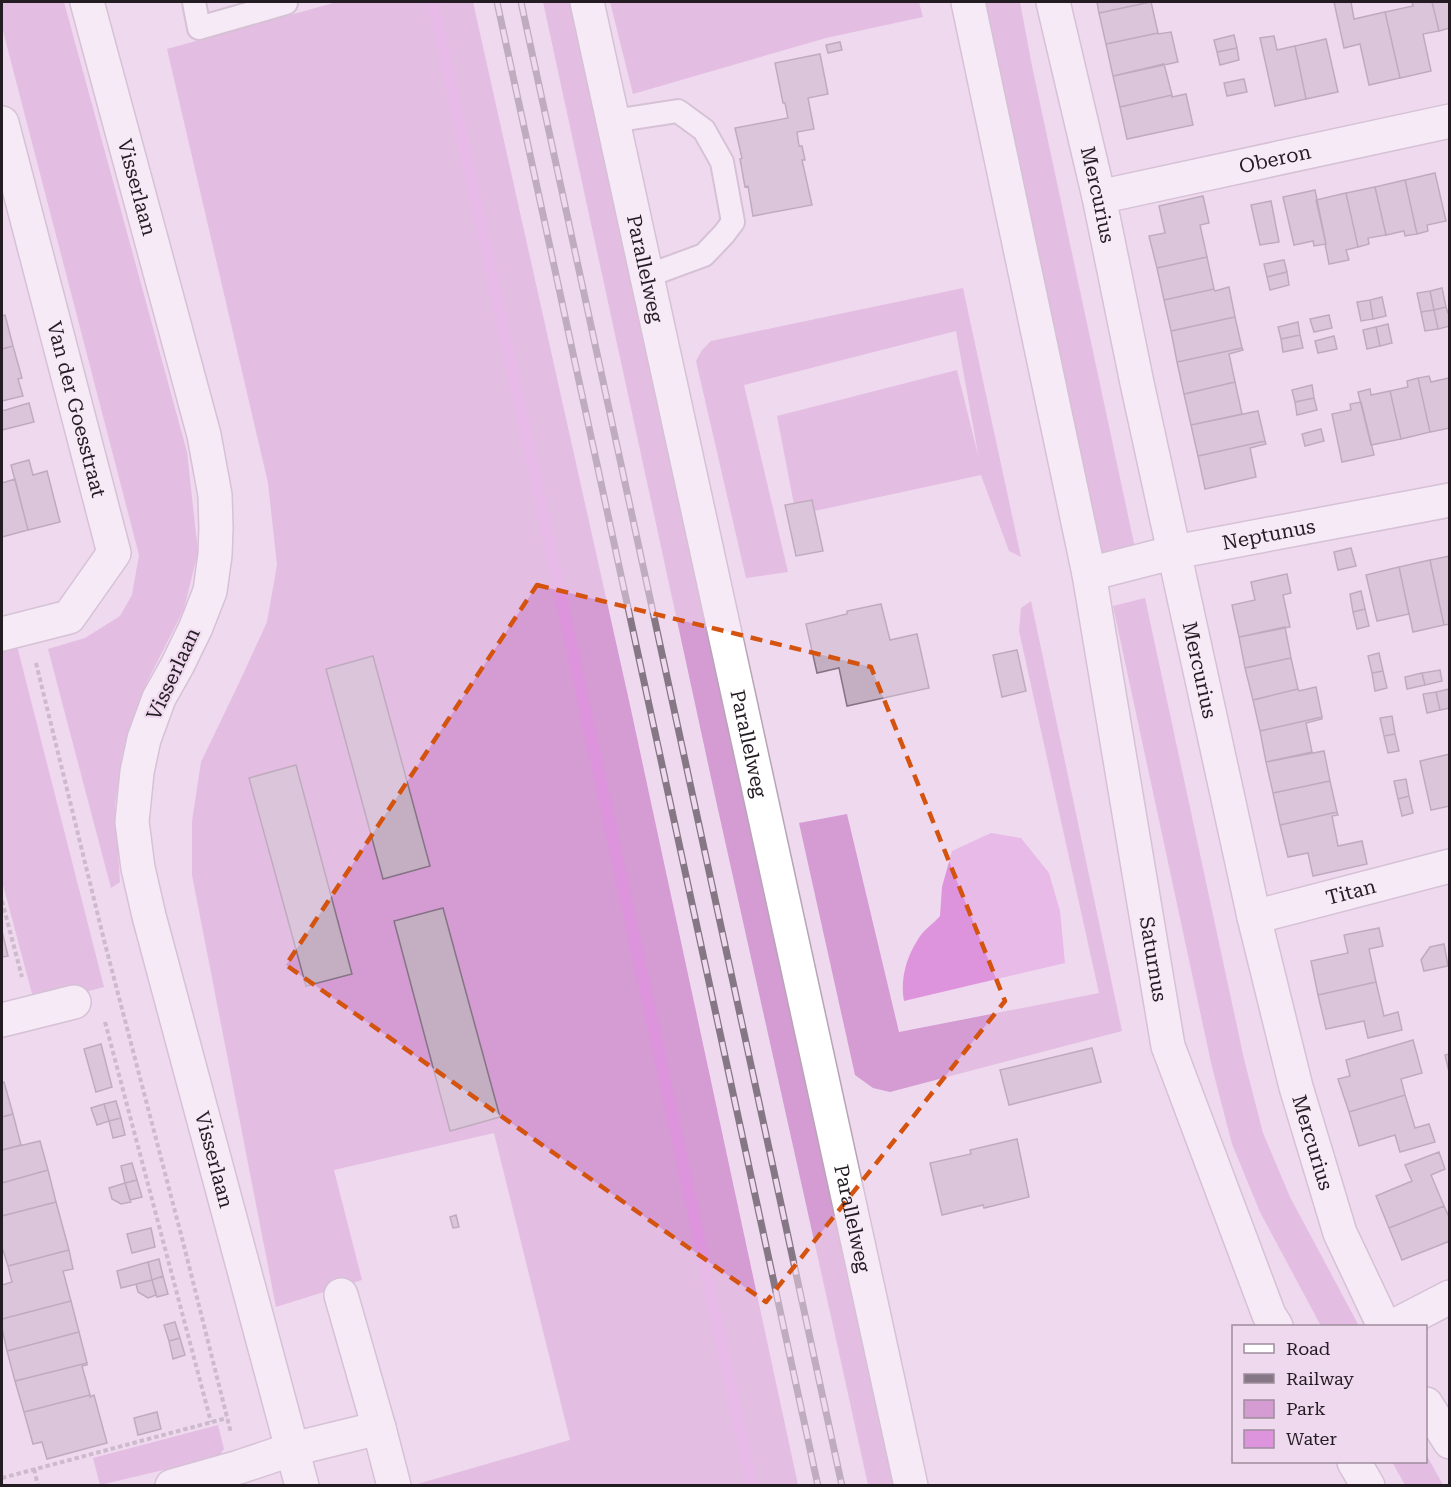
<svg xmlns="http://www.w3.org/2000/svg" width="1451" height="1487" font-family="'Roboto Serif',serif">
  <rect width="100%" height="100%" fill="#efd9ee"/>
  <path fill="#d49cd2" d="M2,2H64L187,452L198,552L184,609L146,684L122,755L115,806L120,882L111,888L48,649L85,638L120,616L132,595L139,555L2,27Z
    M337,2H473L630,705L798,1485H414L570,1440L494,1133L334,1170L362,1280L276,1307L192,875V821L201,762L239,683L267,622L277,565L268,483L167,49Z
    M543,2H576L898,1485H868L838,1348L715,796Z
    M610,2H919L923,17L826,38L633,94Z
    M983,2H1020L1032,66L1135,548L1102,556Z
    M963,288L1021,557L1009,551L981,475L796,515L777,416L957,370L979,459L956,331L744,385L788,572L746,578L696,361L702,350L711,341Z
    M1145,598L1244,1059L1263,1133L1290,1197L1359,1326H1321L1260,1212L1232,1144L1212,1067L1113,606Z
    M1031,601L1122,1031L890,1092L873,1088L855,1075L799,823L847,814L899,1032L1099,993L1019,631L1021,608Z
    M15,638L104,987L35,1005L2,881V641Z
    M218,1425L224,1449L218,1457L100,1485L93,1458Z
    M1426,1454L1443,1485H1405L1392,1462H1426Z"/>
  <path fill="#de94dd" d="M991,833L1021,838L1049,873L1060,911L1065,963L904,1001C900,981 906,958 917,941C922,931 933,924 940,916L942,887L952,851Z"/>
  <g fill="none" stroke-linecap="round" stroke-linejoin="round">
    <path stroke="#de94dd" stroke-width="12" d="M433,2L752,1486"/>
  </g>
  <path fill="#c3aec2" stroke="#867385" stroke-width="1.5" d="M1097,2H1150L1099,13Z
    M1151,2L1158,33L1106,44L1099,13Z
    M1334,2H1351L1354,19L1385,12L1400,78L1369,85L1360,44L1344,48Z
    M1412,2H1432L1439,31L1423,34L1431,71L1400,78L1385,12L1413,6Z
    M1432,2H1450V28L1439,31Z
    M1171,32L1178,62L1113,76L1106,44L1158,33V34Z
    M1234,35L1237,48L1217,52L1214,40Z
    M1274,36L1277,50L1295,46L1306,99L1275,106L1260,38Z
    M1326,39L1338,92L1306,99L1295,46Z
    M840,42L842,50L828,53L826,45Z
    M1237,48L1239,60L1220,65L1217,52Z
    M820,54L828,94L808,98L814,129L797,132L799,146H802L805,160H802L812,205L753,216L748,186L745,187L740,159L742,158L735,128L788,118L785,103H783L775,63Z
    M1164,64L1172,95L1120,107L1113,76Z
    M1244,79L1247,92L1227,96L1224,83Z
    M1186,94L1193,125L1127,139L1120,107L1172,95V97Z
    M1435,173L1446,221L1427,225L1428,231L1417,234L1405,180Z
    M1405,180L1417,234L1405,236L1404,231L1386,235L1375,187Z
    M1375,187L1386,235L1368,238L1369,244L1358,247L1346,193Z
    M1315,190L1326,244L1314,246L1313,241L1294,245L1283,197Z
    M1346,193L1358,247L1346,250L1349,260L1329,264L1325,244H1326L1316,200Z
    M1203,196L1209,223L1200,225L1207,257L1157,268L1149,236L1165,233L1159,206Z
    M1271,201L1279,242L1260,245L1251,205Z
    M1207,257L1214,289L1164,300L1157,268Z
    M1284,260L1287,272L1267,277L1264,264Z
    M1287,272L1289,285L1270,290L1267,277Z
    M1229,287L1235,317L1171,331L1164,300L1214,289L1215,291Z
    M1442,288L1446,307L1434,310L1430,291Z
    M1430,291L1434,310L1421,312L1417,293Z
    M1382,297L1386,316L1373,319L1370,300Z
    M1370,300L1373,319L1361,321L1357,302Z
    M1446,307L1448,313H1450V326L1438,329L1434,310Z
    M1434,310L1438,329L1425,331L1421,312Z
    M5,315L13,346L2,349V316Z
    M1329,315L1332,328L1314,332L1310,319Z
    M1235,317L1242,348L1177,362L1171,331Z
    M1298,322L1300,335L1281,339L1278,327Z
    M1388,324L1392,343L1380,346L1376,327Z
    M1376,327L1380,346L1367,349L1363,330Z
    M1300,335L1303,348L1283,352L1281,339Z
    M1334,336L1337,349L1318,353L1315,341Z
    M13,346L22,378L18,379L23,396L2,401V349Z
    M1242,348L1243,350L1229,354L1235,382L1184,394L1177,362Z
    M1429,376L1431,382L1449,378L1450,382V428L1430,432L1418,378Z
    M1418,378L1430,432L1401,439L1390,391L1408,387L1407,381Z
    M1235,382L1242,414L1191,425L1184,394Z
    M1312,385L1314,398L1295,402L1292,390Z
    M1370,389L1371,395L1390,391L1401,439L1371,445L1358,392Z
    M1314,398L1317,410L1297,415L1295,402Z
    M1361,402L1374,455L1342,462L1332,414L1351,410L1350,404Z
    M29,403L34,422L2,430V411Z
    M1258,411L1265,441L1198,456L1191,425Z
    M1321,429L1324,441L1305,446L1302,434Z
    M1265,441L1266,444L1250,448L1256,477L1205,489L1198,456Z
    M29,460L33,475L47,471L60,522L28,530L11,465Z
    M15,479L28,530L2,537V483Z
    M812,500L823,551L796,556L785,505Z
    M1351,548L1356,566L1338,570L1334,552Z
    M1450,556V624L1444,625L1430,560Z
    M1430,560L1444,625L1413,632L1399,567Z
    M1399,567L1409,614L1377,621L1366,575Z
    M1287,574L1291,593L1283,595L1290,627L1239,637L1232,605L1255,600L1251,582Z
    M1361,591L1365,609L1353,612L1350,594Z
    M881,604L890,640L917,634L929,688L847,706L839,668L817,673L806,624L847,614V611Z
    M1365,609L1369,626L1357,629L1353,612Z
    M1285,627L1291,658L1245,668L1239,637Z
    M1017,650L1026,691L1002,697L993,655Z
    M1379,653L1383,671L1372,673L1368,656Z
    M373,656L430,866L383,879L326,669Z
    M1291,658L1298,689L1253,700L1245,668Z
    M1440,670L1442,681L1425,685L1422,673Z
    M1383,671L1387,688L1375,691L1372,673Z
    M1422,673L1425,685L1407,689L1405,677Z
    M1316,687L1322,717L1260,731L1253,700L1298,689L1299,691Z
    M1449,689L1450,708L1440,710L1436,692Z
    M1436,692L1440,710L1427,713L1423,694Z
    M1392,716L1395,734L1384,736L1380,718Z
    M1322,717V719L1306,723L1312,752L1266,762L1260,731Z
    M1395,734L1399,751L1388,753L1384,736Z
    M1324,751L1330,781L1273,793L1266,762Z
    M1450,754V806L1431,810L1420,761Z
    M296,765L352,974L306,986L249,778Z
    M1406,779L1409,796L1398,799L1394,781Z
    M1330,781L1337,812L1280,825L1273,793Z
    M1409,796L1413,813L1402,816L1398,799Z
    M1337,812L1338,815L1332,816L1338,846L1362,841L1367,864L1313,876L1308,853L1288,857L1280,825Z
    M443,908L500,1117L450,1131L394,921Z
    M1379,928L1383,946L1369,949L1376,982L1318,995L1311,961L1348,953L1344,935Z
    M2,931L8,956L2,957Z
    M1444,944L1448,966L1424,971L1421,960L1430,947Z
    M1376,982L1384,1016L1398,1012L1402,1030L1368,1038L1364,1021L1326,1029L1318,995Z
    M1413,1040L1422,1073L1401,1079L1405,1095L1349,1112L1338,1079L1350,1076L1346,1060Z
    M101,1044L112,1087L96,1092L84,1049Z
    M1092,1048L1101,1082L1009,1105L1000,1070Z
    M1450,1054V1076L1445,1055Z
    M4,1082L13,1114L2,1117V1083Z
    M1405,1095L1415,1128L1429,1124L1435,1142L1400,1152L1395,1135L1359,1146L1349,1112Z
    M116,1101L121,1118L109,1121L104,1104Z
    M104,1104L109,1121L97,1125L91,1108Z
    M13,1114L21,1145L2,1150V1117Z
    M121,1118L125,1135L113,1138L109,1121Z
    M1017,1139L1029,1197L984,1208L983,1205L942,1215L930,1163L971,1154L970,1150Z
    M40,1141L48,1170L2,1183V1150Z
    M1439,1152L1445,1169L1431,1175L1444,1206L1389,1228L1376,1196L1412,1181L1405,1165Z
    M132,1163L137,1180L125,1183L121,1166Z
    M48,1170L56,1202L2,1216V1183Z
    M137,1180L142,1197L130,1200L125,1183Z
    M125,1183L131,1202L121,1204L112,1199L109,1188Z
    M56,1202L69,1250L8,1266L3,1250H2V1216Z
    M1444,1206L1450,1219V1241L1402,1260L1389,1228Z
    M456,1215L459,1227L453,1228L450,1217Z
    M151,1228L155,1247L132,1253L127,1234Z
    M69,1250L73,1269L63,1271L71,1301L2,1319V1285L12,1282L8,1266Z
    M159,1259L163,1276L152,1280L148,1262Z
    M148,1262L152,1280L121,1288L117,1271Z
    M163,1276L168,1294L157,1297L152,1280Z
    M152,1280L156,1295L148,1298L138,1292L136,1284Z
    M71,1301L79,1332L7,1351L2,1328V1319Z
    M175,1322L180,1338L169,1341L164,1325Z
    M79,1332L87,1363L15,1381L7,1351Z
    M180,1338L185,1355L173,1359L169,1341Z
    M87,1363V1365L82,1366L90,1395L24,1412L15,1381Z
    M90,1395V1397L94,1395L107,1443L47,1459L42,1442L33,1444L24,1412Z
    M157,1412L161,1429L138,1435L134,1418Z"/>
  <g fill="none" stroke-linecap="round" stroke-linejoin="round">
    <g stroke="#b8a4b7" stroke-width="26">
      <path id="service" d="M194,2L199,28L286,3
        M613,121L678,111L704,130L722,162L733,222L724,234L704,255L647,276"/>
    </g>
    <g stroke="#b8a4b7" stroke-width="36">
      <g id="minor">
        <path id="s1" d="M587,2L911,1486"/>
        <path id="s2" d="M1053,2L1099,197L1137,383L1254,917L1296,1087L1340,1233L1384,1326"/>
        <path id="s3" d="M2,123L114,553L69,617L2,634"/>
        <path id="s4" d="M1099,197L1450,121"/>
        <path id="s5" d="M1089,574L1175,552L1450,500"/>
        <path id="s6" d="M1254,917L1450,866"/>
        <path d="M2,1020L74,1002"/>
        <path d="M341,1295L379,1428"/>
        <path d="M1394,1326L1450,1297"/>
        <path d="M1426,1404L1450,1442"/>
        <path d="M172,1486L239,1467L293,1449L379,1428L394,1486"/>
      </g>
    </g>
    <g stroke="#b8a4b7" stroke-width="36">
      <g id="tertiary">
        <path id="s7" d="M87,2L204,435L215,495L216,528L215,555L210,591L196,627L177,666L159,698L144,739L137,772L132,822L138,868L149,916L302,1486"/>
        <path id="s8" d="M968,2L1089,574L1168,1046L1269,1315L1276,1326"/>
        <path d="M1354,1462L1368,1486"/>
      </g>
    </g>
    <path stroke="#a494a3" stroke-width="4" stroke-dasharray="4.5 3" stroke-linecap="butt" d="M36,663L104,940L183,1242L231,1433
      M2,901L22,977
      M105,1022L211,1422
      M34,1469L38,1486
      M2,1478L227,1418"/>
    <use href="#service" stroke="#fff" stroke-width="22"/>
    <use href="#minor" stroke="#fff" stroke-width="33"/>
    <use href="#tertiary" stroke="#fff" stroke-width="33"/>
    <g stroke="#867785" stroke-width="7">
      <path id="rail" d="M497,2L818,1486
        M521,2L842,1486"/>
    </g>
    <use href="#rail" stroke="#efd9ee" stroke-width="4.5" stroke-dasharray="14" stroke-linecap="butt"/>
  </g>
  <path d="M0 0H1451V1487H0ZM537,585L871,667L1005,1001L766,1302L286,965Z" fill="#efd9ee" fill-opacity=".55" fill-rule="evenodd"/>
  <path fill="none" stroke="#d4530e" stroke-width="4.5" stroke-dasharray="12 8" stroke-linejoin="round" d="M537,585L871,667L1005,1001L766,1302L286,965Z"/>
  <g text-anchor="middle" stroke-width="4.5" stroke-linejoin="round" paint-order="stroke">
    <g font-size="20" fill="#241c23" stroke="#efd9ee">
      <text dy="7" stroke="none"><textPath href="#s4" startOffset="180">Oberon</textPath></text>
      <text dy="7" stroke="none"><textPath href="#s7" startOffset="192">Visserlaan</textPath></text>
      <text dy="7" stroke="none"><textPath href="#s2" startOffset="198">Mercurius</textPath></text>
      <text dy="7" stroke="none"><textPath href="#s1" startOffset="273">Parallelweg</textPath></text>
      <text dy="7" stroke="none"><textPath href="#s3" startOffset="296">Van der Goesstraat</textPath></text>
      <text dy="7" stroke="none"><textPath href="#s5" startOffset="184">Neptunus</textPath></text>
      <text dy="7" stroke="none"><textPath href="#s2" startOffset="684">Mercurius</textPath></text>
      <text transform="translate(173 674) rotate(-65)" y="7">Visserlaan</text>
      <text dy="7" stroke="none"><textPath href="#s1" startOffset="759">Parallelweg</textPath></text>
      <text dy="7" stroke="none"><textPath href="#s6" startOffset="100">Titan</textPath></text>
      <text dy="7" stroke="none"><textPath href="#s8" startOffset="975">Saturnus</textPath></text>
      <text dy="7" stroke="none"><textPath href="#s2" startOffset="1170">Mercurius</textPath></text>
      <text dy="7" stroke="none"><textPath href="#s7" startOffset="1200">Visserlaan</textPath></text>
      <text dy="7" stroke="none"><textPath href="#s1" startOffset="1245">Parallelweg</textPath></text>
    </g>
  </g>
  <rect width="1451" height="1487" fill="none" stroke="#241c23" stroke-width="6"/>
  <rect x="1232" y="1325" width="195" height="138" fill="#efd9ee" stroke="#9e8d9d" stroke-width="1.5"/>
  <rect x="1244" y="1344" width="30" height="9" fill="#ffffff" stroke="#9e8d9d" stroke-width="1.5"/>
  <text x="1286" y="1355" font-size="18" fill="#241c23">Road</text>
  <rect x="1244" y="1374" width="30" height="9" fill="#867785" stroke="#9e8d9d" stroke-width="1.5"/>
  <text x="1286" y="1385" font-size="18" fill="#241c23">Railway</text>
  <rect x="1244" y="1400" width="30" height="18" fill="#d49cd2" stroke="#9e8d9d" stroke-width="1.5"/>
  <text x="1286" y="1415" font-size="18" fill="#241c23">Park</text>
  <rect x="1244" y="1430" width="30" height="18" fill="#de94dd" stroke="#9e8d9d" stroke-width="1.5"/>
  <text x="1286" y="1445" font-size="18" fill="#241c23">Water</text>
</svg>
